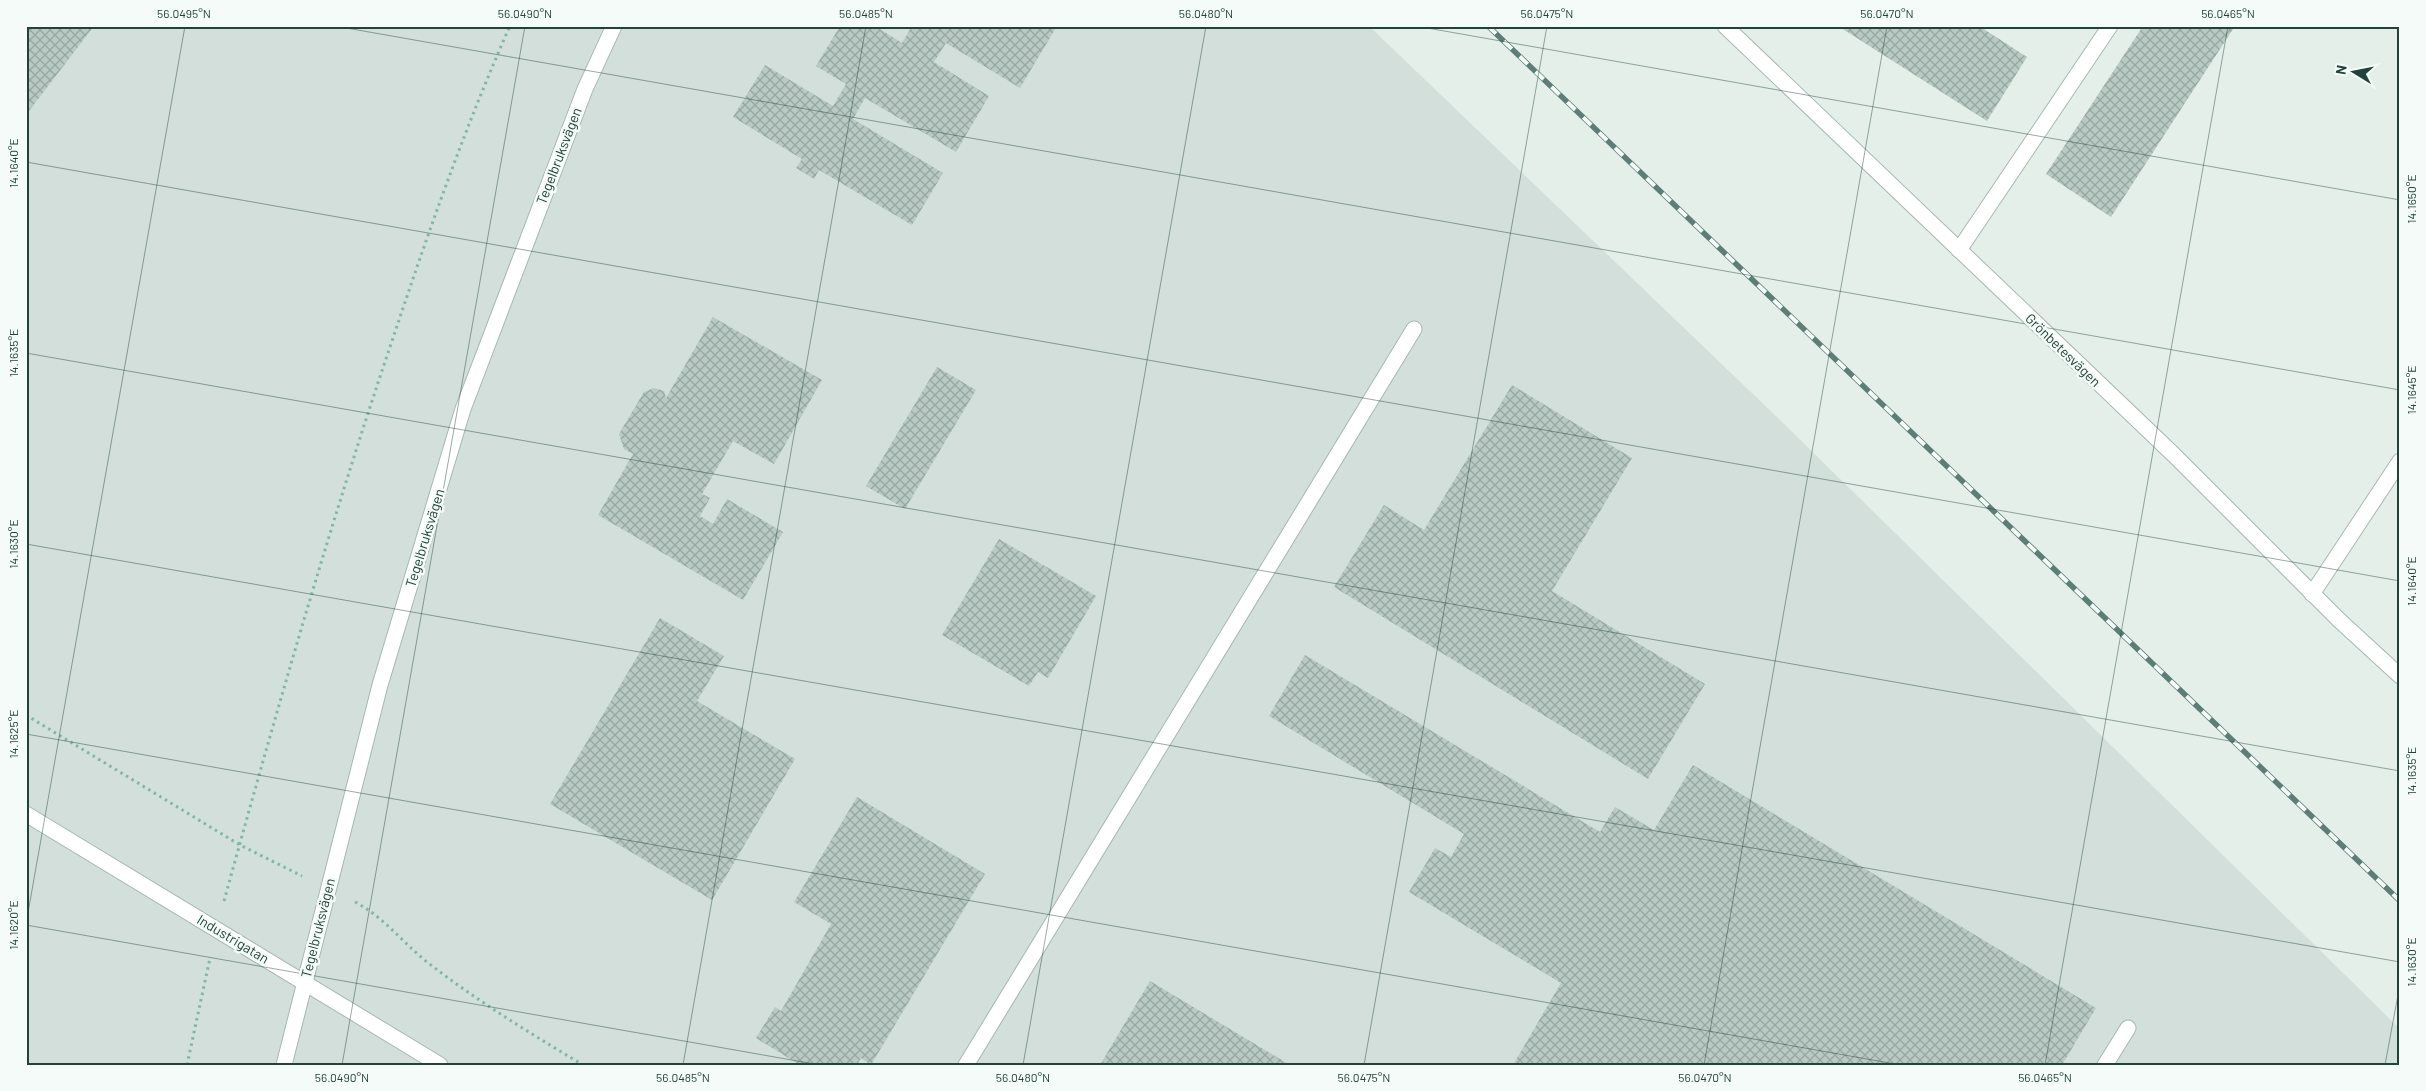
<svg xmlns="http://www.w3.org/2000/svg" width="2426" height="1091" font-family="Barlow,sans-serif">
  <defs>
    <pattern id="building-cross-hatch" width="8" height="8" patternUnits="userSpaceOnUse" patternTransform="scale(1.25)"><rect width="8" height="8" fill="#b9cac4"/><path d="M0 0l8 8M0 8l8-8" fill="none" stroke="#96a6a0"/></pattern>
  </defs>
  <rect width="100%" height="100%" fill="#e4efea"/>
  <path fill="#d2dfda" d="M26,26H1369L1780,420L2400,1029V1065H26Z"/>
  <path fill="url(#building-cross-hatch)" d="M26,26H94L26,115Z
    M840,26H875L902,43L912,26H1057L1020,88L946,43L934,62L989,96L956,152L865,98L853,119L943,173L912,225L819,170L814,179L796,168L802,159L733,117L765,65L833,106L846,84L816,66Z
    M1838,26H1979L2027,57L1987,121Z
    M2143,26H2235L2111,217L2046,174Z
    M713,317L822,380L774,464L733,441L702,494L710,498L700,516L713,524L727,499L783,532L743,600L598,515L633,454L624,449L619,434L644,392L654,388L664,391L666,398Z
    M937,367L976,390L905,509L866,486Z
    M1512,385L1632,458L1552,591L1705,684L1648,779L1334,587L1384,505L1424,530Z
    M999,539L1096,596L1048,678L1038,672L1029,686L942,635Z
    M660,618L724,656L697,701L795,759L712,900L550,804Z
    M1305,655L1600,832L1615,807L1654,830L1693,765L2096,1008L2062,1065H1513L1561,983L1409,892L1435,848L1451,857L1464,834L1269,716Z
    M857,797L985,874L871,1065L861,1058L857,1065H800L756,1038L775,1007L781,1011L831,924L794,902Z
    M1150,981L1290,1065H1100Z"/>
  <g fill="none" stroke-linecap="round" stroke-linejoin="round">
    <g stroke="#a6b8b2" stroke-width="17">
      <path id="service" d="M966,1065L1414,329
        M2105,1065L2128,1028"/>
    </g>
    <g stroke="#a6b8b2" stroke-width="17">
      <path id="pedestrian" d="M1959,250L2110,26
        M2312,594L2400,461"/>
    </g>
    <g stroke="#a6b8b2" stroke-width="17">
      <path id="minor" d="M1725,26L2174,455L2339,620L2400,676
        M284,1065L380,685L463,409L585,89L614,26"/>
    </g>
    <g stroke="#a6b8b2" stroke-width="17">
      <path id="tertiary" d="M26,814L440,1065"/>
    </g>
    <path stroke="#81b6a8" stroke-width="3" stroke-dasharray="2.5 4" stroke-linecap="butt" d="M26,715L240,845L302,876
      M224,901C276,712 330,524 393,338C428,233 465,127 510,26
      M355,902C384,917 402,942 427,962C477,1001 530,1033 583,1065
      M187,1065L210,958"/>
    <use href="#service" stroke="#fff" stroke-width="15"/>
    <use href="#pedestrian" stroke="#fff" stroke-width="15"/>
    <use href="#minor" stroke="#fff" stroke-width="15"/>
    <use href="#tertiary" stroke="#fff" stroke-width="15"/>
    <g stroke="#5c7e77" stroke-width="5.5">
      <path id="rail" d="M1488,26L2400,901"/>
    </g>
    <use href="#rail" stroke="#f5fbf8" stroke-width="4" stroke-dasharray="11" stroke-linecap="butt"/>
  </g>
  <path fill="none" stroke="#21433c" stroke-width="1" stroke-opacity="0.45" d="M335,26L2400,390M1416,26L2400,200M26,162L2400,581M26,353L2400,771M26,544L2400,962M26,734L1901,1065M26,924L185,26M26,925L820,1065M342,1065L525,26M683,1065L866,26M1023,1065L1206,26M1364,1065L1547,26M1704,1065L1887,26M2045,1065L2228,26M2385,1065L2400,984"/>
  <g text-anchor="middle" stroke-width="5" stroke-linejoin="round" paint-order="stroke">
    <g font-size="14" fill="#21433c" stroke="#f5fbf8">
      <text transform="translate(559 156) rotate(-69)" y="5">Tegelbruksvägen</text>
      <text transform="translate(2063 350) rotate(44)" y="5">Grönbetesvägen</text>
      <text transform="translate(425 538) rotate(-73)" y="5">Tegelbruksvägen</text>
      <text transform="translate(318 928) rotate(-76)" y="5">Tegelbruksvägen</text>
      <text transform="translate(233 939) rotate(31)" y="5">Industrigatan</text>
    </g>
  </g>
  <rect width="2426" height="1091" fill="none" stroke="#f5fbf8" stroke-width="55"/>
  <g transform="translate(2354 72) rotate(280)" stroke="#f5fbf8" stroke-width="4" paint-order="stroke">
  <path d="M0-4L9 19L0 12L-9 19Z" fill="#21433c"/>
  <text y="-8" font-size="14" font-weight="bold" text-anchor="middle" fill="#21433c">N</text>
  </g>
  <rect x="28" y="28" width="2370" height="1036" fill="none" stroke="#21433c" stroke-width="2"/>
  <g font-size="12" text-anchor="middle" fill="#21433c">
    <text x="184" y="18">56.0495°N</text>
    <text x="525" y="18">56.0490°N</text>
    <text x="866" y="18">56.0485°N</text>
    <text x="1206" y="18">56.0480°N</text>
    <text x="1547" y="18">56.0475°N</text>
    <text x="1887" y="18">56.0470°N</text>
    <text x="2228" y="18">56.0465°N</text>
    <text transform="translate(14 163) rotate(-90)" y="4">14.1640°E</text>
    <text transform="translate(2412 199) rotate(-90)" y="4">14.1650°E</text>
    <text transform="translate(14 353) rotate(-90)" y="4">14.1635°E</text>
    <text transform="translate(2412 390) rotate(-90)" y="4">14.1645°E</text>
    <text transform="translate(14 544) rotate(-90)" y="4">14.1630°E</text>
    <text transform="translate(2412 581) rotate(-90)" y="4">14.1640°E</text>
    <text transform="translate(14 734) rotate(-90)" y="4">14.1625°E</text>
    <text transform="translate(2412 771) rotate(-90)" y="4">14.1635°E</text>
    <text transform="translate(14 925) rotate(-90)" y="4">14.1620°E</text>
    <text transform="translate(2412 962) rotate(-90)" y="4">14.1630°E</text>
    <text x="342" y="1082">56.0490°N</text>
    <text x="683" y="1082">56.0485°N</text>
    <text x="1023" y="1082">56.0480°N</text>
    <text x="1364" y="1082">56.0475°N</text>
    <text x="1705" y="1082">56.0470°N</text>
    <text x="2045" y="1082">56.0465°N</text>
  </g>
</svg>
